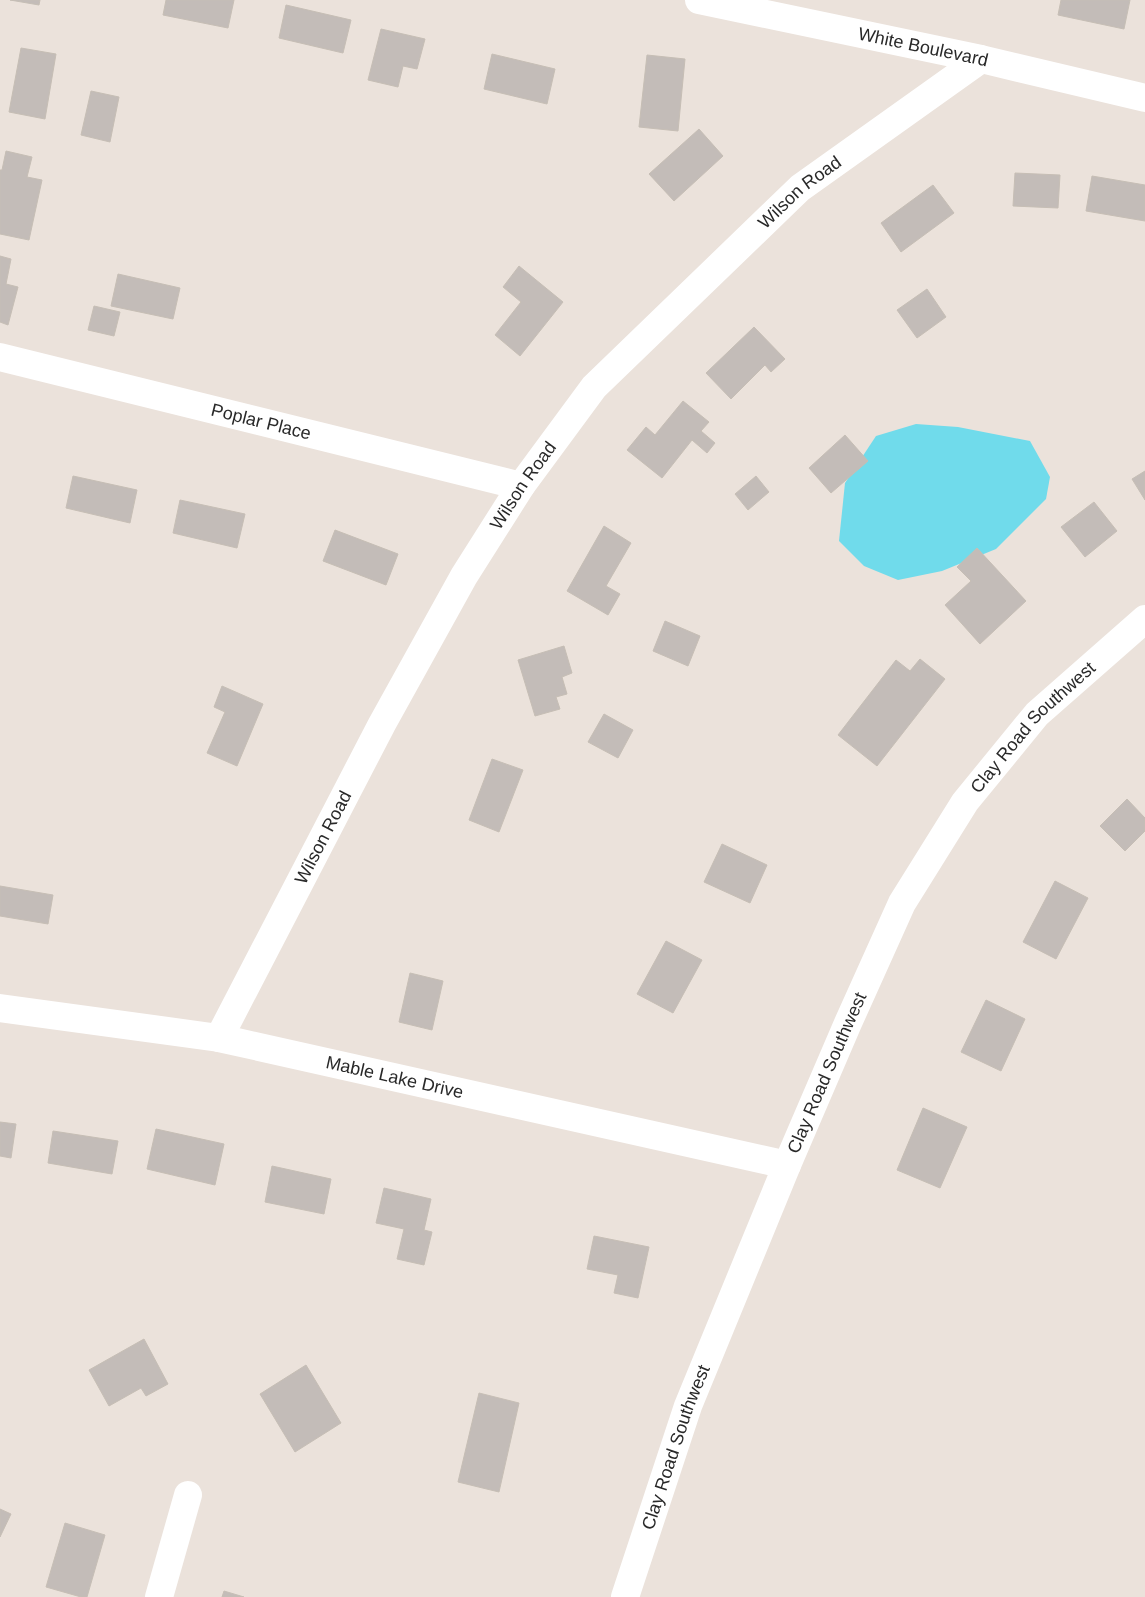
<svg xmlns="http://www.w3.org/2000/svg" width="1145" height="1597" font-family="Helvetica,sans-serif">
  <rect width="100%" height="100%" fill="#ebe2db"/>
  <path fill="#70dbeb" d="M916,424L958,427L1030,441L1050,477L1046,499L996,549L942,571L898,580L864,566L839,541L845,483L876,436Z"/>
  <path fill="#c3bcb8" stroke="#c6beb5" d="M10,0H40L39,5Z
    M166,0H234L228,28L163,15Z
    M1061,0H1130L1124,29L1058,15Z
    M286,5L351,20L343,53L279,38Z
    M381,29L425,39L417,69L403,66L398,87L368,80Z
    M21,48L56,54L45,119L9,112Z
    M492,54L555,69L547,104L484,89Z
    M647,55L685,59L678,131L639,127Z
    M91,91L119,97L110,142L81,135Z
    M699,129L723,156L674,201L649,174Z
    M6,151L32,157L27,177L42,180L29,240L0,234V170H2Z
    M1015,173L1060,175L1058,208L1013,206Z
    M1092,176L1145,185V221L1086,211Z
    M933,185L954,213L901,252L881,223Z
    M0,256L11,259L6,284L18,287L8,325L0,322Z
    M519,266L563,302L520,356L495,335L521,302L503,287Z
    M118,274L180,288L173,319L111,306Z
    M927,289L946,317L917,338L897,310Z
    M94,306L120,312L114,336L88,330Z
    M754,327L785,359L771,372L765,365L731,399L706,373Z
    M683,401L709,422L701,431L715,443L707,453L692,440L662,478L627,450L646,427L655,435Z
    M845,435L868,461L831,493L809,468Z
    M1145,471V500L1132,479Z
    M73,476L137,490L130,523L66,508Z
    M756,476L769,492L748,510L735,494Z
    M180,500L245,514L237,548L173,533Z
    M1094,502L1117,531L1085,557L1061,527Z
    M604,526L631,543L606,586L620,594L608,615L567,591Z
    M335,530L398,554L386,585L323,561Z
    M977,548L1026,601L980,644L945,605L971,581L957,567Z
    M665,621L700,636L688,666L653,651Z
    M564,646L572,673L562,677L567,694L556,697L560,709L535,716L518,660Z
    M920,659L945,679L877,766L838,735L896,660L910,671Z
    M222,686L263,704L237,766L207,753L225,712L214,707Z
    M604,714L633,730L618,758L588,742Z
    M492,759L523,770L499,832L469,820Z
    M1127,799L1145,818V831L1125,851L1100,826Z
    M722,844L767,865L750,903L704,882Z
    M1055,881L1088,898L1056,959L1023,942Z
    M0,886L53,895L48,924L0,916Z
    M666,941L702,960L673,1013L637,994Z
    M410,973L443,981L432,1030L399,1022Z
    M986,1000L1025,1019L1001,1071L961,1052Z
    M923,1108L967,1127L940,1188L897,1170Z
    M0,1122L16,1124L11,1158L0,1156Z
    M156,1129L224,1144L215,1185L147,1169Z
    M53,1131L118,1141L112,1174L48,1163Z
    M272,1166L331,1179L324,1214L265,1202Z
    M384,1188L431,1199L424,1230L432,1232L424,1265L397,1259L404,1229L376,1223Z
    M594,1236L649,1247L638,1298L614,1293L618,1275L587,1269Z
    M144,1339L168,1384L146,1396L141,1388L109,1406L89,1370Z
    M306,1365L341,1423L295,1452L260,1394Z
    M479,1393L519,1403L499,1492L458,1482Z
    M0,1509L11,1514L0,1537Z
    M65,1523L105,1535L87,1597H81L46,1587Z
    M224,1591L244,1597H222Z"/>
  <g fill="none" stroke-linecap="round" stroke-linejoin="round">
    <g stroke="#fff" stroke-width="28">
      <path id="s1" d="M699,0L981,59L1145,98"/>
      <path id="s2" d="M0,357L521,486"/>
      <path id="s3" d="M0,1008L219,1038L787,1165"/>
      <path id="s4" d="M219,1038L382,724L464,576L521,486L594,387L800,188L981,59"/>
      <path d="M159,1597L188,1495"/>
      <path id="s5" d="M625,1597L688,1406L787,1165L848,1023L902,903L965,802L1037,714L1145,619"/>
    </g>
  </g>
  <g text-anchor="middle" stroke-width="4" stroke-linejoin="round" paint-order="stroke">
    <g font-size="18" fill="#292929" stroke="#fff">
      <text dy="6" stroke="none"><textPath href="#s1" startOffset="229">White Boulevard</textPath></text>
      <text dy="6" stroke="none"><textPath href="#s4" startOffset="1036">Wilson Road</textPath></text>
      <text dy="6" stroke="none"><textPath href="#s2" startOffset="269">Poplar Place</textPath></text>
      <text dy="6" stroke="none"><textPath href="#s4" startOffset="631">Wilson Road</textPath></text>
      <text dy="6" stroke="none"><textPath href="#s5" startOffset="968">Clay Road Southwest</textPath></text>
      <text dy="6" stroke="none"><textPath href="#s4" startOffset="226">Wilson Road</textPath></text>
      <text dy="6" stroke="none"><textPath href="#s5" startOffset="562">Clay Road Southwest</textPath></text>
      <text dy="6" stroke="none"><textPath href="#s3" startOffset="401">Mable Lake Drive</textPath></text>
      <text dy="6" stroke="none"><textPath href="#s5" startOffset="158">Clay Road Southwest</textPath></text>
    </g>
  </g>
</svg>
